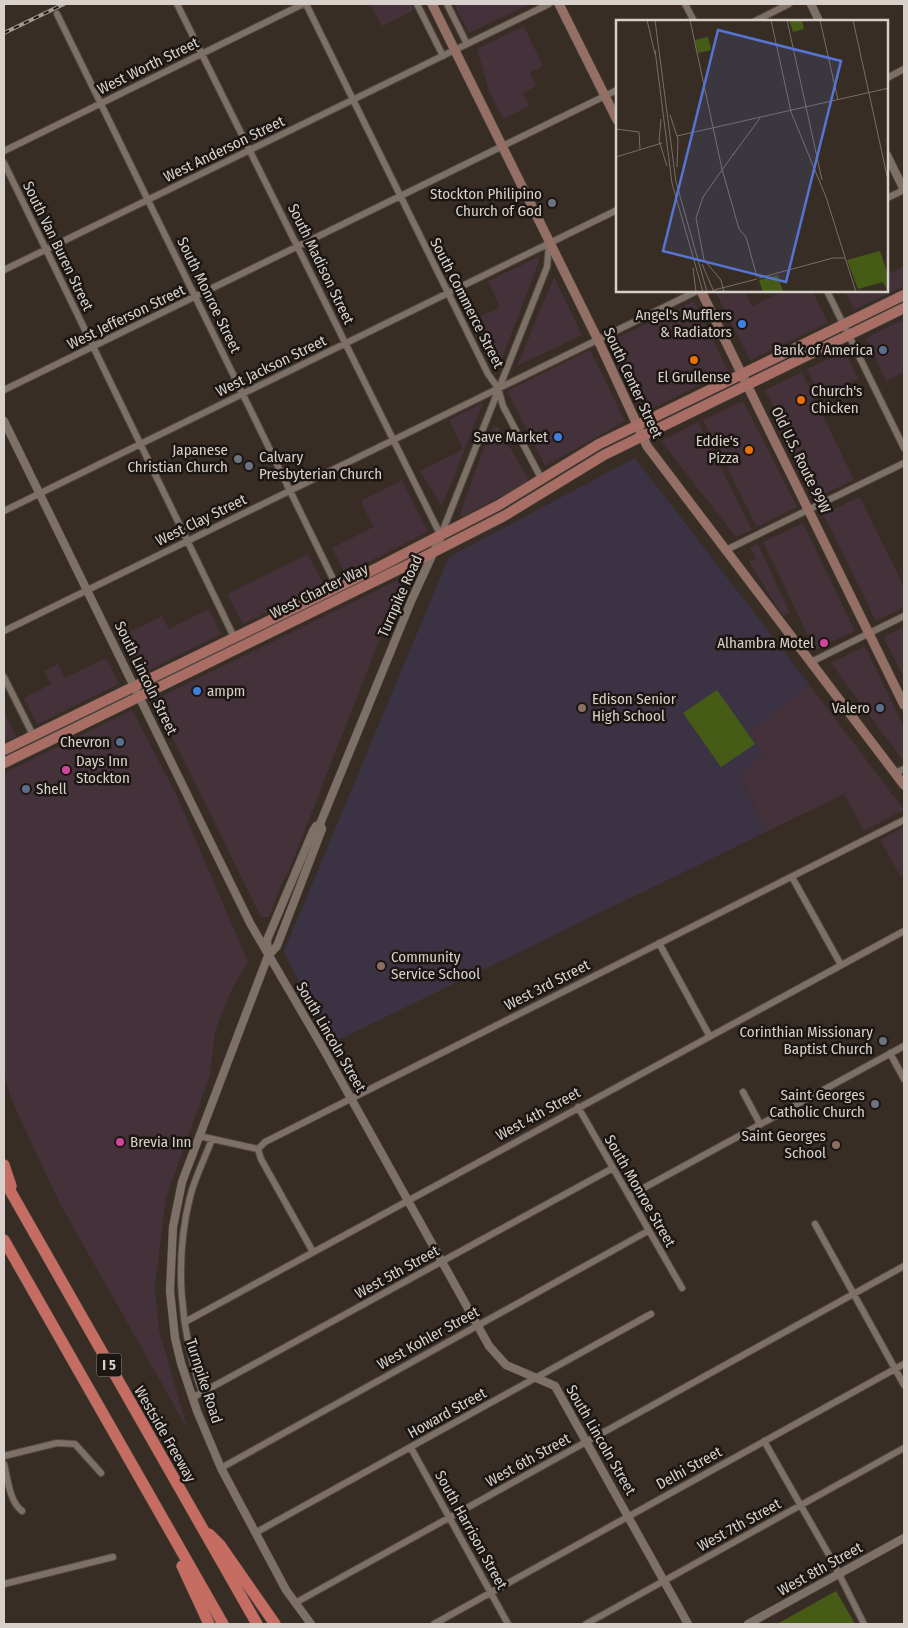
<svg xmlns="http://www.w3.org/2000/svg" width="908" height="1628" font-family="'Fira Sans Condensed',sans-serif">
  <rect width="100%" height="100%" fill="#382d25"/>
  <path fill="#443139" d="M370,4H411L414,10L382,26Z
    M460,4H530L469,33L455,6Z
    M524,26L543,66L530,73L536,86L523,93L529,106L503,119L489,92L477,49Z
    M538,257L539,261L500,364L497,367L492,364L473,320L500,307L488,281Z
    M887,265L891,273L904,266V286L854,310L845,291H887Z
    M554,277L582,335L517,366Z
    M715,291H745L752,306L784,291H812L828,323L750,360Z
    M694,301L728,371L647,411L612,340Z
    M902,320L904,325V372L886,381L866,338Z
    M590,350L625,421L545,466L507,391Z
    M845,351L858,379L820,397L807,369Z
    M802,372L854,480L817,497L765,390Z
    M743,401L797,507L757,527L703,420Z
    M483,403L457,469L442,506L420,471L463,449L449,420Z
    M698,422L752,530L736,537L661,441Z
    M498,427L528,478L526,483L462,517L460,514L481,455L493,428Z
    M402,480L428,532L345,574L332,548L373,527L361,501Z
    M860,497L904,587V607L876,621L823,514Z
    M803,523L854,629L853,632L815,650L763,542Z
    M758,544L790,613L783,616L749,562L756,558L750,548Z
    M308,554L324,585L243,624L227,594Z
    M398,580L401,585L290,868L280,887L269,917H261L154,700Z
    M209,609L221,634L141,674L122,636L162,616L169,629Z
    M904,627V679L884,637Z
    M865,646L904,727L903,761L831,663Z
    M106,658L119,684L37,724L24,698L51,684L44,671L58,664L65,678Z
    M809,684L904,810L864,831L844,794L766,832L740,775L764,754L749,732Z
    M132,710L178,798L248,962L232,989L215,1031L210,1075L166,1198L155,1287L159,1330L188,1430L59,1202L11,1099L4,1073V773Z
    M4,712L16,736L4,742Z
    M904,827V875L901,877L880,840Z"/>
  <path fill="#3b3344" d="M635,458L809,684L750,732L764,754L740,775L766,832L330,1044L284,951L449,557Z"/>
  <path fill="#465c16" d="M717,690L755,744L721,767L683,713Z
    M836,1591L855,1624H777Z"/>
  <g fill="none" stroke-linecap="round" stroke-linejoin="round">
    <g stroke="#534943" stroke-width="8">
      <path id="minor" d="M177,4L441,536
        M306,4L488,374L498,388L503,406L541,478
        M417,4L443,56
        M447,4L467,44
        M685,4L694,21
        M57,14L337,587
        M755,21L789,4
        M887,78L904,69
        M4,151L303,4
        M4,163L234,637
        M887,198L904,190
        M4,270L549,4
        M827,291L904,448
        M4,390L617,90
        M4,511L617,210
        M441,535L547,267L549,244
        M726,550L904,463
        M4,631L697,291
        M811,662L904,616
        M4,677L33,735
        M895,773L904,769
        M792,877L841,965
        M659,943L709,1035
        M890,1053L904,1079
        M743,1092L760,1124
        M578,1107L682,1288
        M199,1136L258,1149L265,1142L904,820
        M258,1149L261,1159L313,1252
        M629,1196L904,1046
        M815,1224L904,1385
        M185,1322L904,931
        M202,1393C180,1330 174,1261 190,1197C195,1177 205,1158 212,1139
        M192,1398L613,1168
        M764,1441L833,1562L864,1624
        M411,1448L508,1624
        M4,1456L57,1443L75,1444L101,1473
        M4,1464C8,1479 9,1501 22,1511
        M221,1468L648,1231
        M255,1533L651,1314
        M4,1584L113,1557
        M295,1603L904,1266
        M434,1624L904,1364
        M586,1624L904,1448"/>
    </g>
    <g stroke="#534943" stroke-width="9">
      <path id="tertiary" d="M811,4L819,21
        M887,155L904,190
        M4,421L250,923L324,1050L489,1346L506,1365L555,1386L688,1624
        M268,956L277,946L322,829L320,824L412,599L441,536
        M311,1624L286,1590L221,1468L197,1411L181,1363L175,1338L170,1291L173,1227L182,1182L268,956L267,940L313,831L316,826L320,824
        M748,1624L904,1538"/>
    </g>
    <g stroke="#534943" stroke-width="10">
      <path id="secondary" d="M432,4L598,340L647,446L904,785
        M559,4L617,120
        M701,291L904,705"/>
    </g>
    <g stroke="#534943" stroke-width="11">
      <path id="primary" d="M4,750L379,567L499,505L599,444L904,295
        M4,763L416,561L504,516L604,455L904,308"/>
    </g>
    <g stroke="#534943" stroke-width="12">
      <path id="motorway" d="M4,1165L11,1186
        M4,1180L257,1624
        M4,1240L223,1624
        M209,1534L220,1545L275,1624
        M182,1566L209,1624"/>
    </g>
    <use href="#minor" stroke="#7d7067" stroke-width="6"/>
    <use href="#tertiary" stroke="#7d7067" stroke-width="8"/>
    <use href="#secondary" stroke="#936f66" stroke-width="9"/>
    <use href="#primary" stroke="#a86e65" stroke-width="10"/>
    <use href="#motorway" stroke="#c56d63" stroke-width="11"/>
    <g stroke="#a29993" stroke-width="4">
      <path id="rail" d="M4,33L64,4"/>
    </g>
    <use href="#rail" stroke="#1c1613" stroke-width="2" stroke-dasharray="5.5" stroke-linecap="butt"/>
  </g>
  <g fill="#6b7280" stroke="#1c1613" stroke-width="2">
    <circle cx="552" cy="203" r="5"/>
    <circle cx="238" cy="459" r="5"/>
    <circle cx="249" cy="466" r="5"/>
    <circle cx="883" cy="1041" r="5"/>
    <circle cx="875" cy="1104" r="5"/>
  </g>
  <g fill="#3f7fe0" stroke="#1c1613" stroke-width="2">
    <circle cx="742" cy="324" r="5"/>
    <circle cx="558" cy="437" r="5"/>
    <circle cx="197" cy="691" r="5"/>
  </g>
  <g fill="#5c6f8a" stroke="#1c1613" stroke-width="2">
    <circle cx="883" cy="350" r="5"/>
    <circle cx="880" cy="708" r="5"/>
    <circle cx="120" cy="742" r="5"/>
    <circle cx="26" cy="789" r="5"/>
  </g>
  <g fill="#e8710a" stroke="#1c1613" stroke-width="2">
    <circle cx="694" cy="360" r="5"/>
    <circle cx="801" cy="400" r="5"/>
    <circle cx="749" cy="450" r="5"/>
  </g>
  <g fill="#d1479c" stroke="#1c1613" stroke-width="2">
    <circle cx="824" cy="643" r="5"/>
    <circle cx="66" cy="770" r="5"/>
    <circle cx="120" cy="1142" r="5"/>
  </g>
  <g fill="#8d6e63" stroke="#1c1613" stroke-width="2">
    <circle cx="582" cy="708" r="5"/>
    <circle cx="381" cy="966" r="5"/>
    <circle cx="836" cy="1145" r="5"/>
  </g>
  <g text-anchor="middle" stroke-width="5" stroke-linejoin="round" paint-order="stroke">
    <rect fill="#1c1613" stroke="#9f9894" stroke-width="1" x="96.5" y="1353.5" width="25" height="23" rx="4"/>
    <g font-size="14" font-weight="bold" fill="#d7d0cb">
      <text x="109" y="1370">I 5</text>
    </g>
    <g font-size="15" fill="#d7d0cb" stroke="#1c1613">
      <text transform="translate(148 66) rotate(-26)" y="5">West Worth Street</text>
      <text transform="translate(224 149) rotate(-26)" y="5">West Anderson Street</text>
      <text transform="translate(58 246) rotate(64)" y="5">South Van Buren Street</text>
      <text transform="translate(321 264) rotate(64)" y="5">South Madison Street</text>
      <text transform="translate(209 295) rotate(64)" y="5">South Monroe Street</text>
      <text transform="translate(467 303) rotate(63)" y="5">South Commerce Street</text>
      <text transform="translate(126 317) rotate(-26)" y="5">West Jefferson Street</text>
      <text transform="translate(271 366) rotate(-26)" y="5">West Jackson Street</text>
      <text transform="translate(633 383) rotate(65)" y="5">South Center Street</text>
      <text transform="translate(801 460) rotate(64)" y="5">Old U.S. Route 99W</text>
      <text transform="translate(201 520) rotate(-26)" y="5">West Clay Street</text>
      <text transform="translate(319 591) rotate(-26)" y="5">West Charter Way</text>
      <text transform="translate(400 596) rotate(-66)" y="5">Turnpike Road</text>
      <text transform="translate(146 678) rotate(64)" y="5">South Lincoln Street</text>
      <text transform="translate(547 985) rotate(-27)" y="5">West 3rd Street</text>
      <text transform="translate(331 1037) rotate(60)" y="5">South Lincoln Street</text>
      <text transform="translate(538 1114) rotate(-29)" y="5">West 4th Street</text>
      <text transform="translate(640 1191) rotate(60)" y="5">South Monroe Street</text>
      <text transform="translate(397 1272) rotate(-29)" y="5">West 5th Street</text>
      <text transform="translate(428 1338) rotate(-29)" y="5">West Kohler Street</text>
      <text transform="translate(204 1381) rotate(72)" y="5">Turnpike Road</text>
      <text transform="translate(447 1413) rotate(-29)" y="5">Howard Street</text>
      <text transform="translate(165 1434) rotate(60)" y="5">Westside Freeway</text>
      <text transform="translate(601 1440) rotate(60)" y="5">South Lincoln Street</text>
      <text transform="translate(528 1460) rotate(-29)" y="5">West 6th Street</text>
      <text transform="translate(689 1468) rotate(-29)" y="5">Delhi Street</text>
      <text transform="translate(739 1525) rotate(-29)" y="5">West 7th Street</text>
      <text transform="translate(471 1530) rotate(61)" y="5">South Harrison Street</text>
      <text transform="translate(820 1569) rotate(-29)" y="5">West 8th Street</text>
    </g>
    <g font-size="15" fill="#d7d0cb" stroke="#1c1613" text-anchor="end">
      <text x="542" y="199">Stockton Philipino<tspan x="542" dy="17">Church of God</tspan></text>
      <text x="732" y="320">Angel's Mufflers<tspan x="732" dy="17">&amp; Radiators</tspan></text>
      <text x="873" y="355">Bank of America</text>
      <text x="694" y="382" text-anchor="middle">El Grullense</text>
      <text x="811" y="396" text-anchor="start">Church's<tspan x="811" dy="17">Chicken</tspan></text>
      <text x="548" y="442">Save Market</text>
      <text x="739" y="446">Eddie's<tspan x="739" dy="17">Pizza</tspan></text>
      <text x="228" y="455">Japanese<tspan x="228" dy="17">Christian Church</tspan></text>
      <text x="259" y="462" text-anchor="start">Calvary<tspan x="259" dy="17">Presbyterian Church</tspan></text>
      <text x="814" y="648">Alhambra Motel</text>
      <text x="207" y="696" text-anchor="start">ampm</text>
      <text x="592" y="704" text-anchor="start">Edison Senior<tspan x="592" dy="17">High School</tspan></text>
      <text x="870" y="713">Valero</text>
      <text x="110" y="747">Chevron</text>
      <text x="76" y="766" text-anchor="start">Days Inn<tspan x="76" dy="17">Stockton</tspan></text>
      <text x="36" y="794" text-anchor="start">Shell</text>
      <text x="391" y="962" text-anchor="start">Community<tspan x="391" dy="17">Service School</tspan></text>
      <text x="873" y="1037">Corinthian Missionary<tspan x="873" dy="17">Baptist Church</tspan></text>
      <text x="865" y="1100">Saint Georges<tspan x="865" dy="17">Catholic Church</tspan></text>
      <text x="826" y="1141">Saint Georges<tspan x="826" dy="17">School</tspan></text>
      <text x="130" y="1147" text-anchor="start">Brevia Inn</text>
    </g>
  </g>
  <g transform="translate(616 20)">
    <rect width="272" height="272" fill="#382d25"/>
    <path d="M173,0H186L188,9L177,12ZM92,17L95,30L82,33L79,20ZM264,231L272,255V272L267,262L242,269L231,240ZM162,255L167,272H147L143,260Z" fill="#465c16"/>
    <path fill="none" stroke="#786e67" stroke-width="1" d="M31,0L39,34M39,0L60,162L91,272M74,0L106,149L123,209L130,217L141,257M155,0L175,92L210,177L240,272M171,0L206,160M204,0L222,80M237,0L273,165M39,30L56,163L87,272M54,95L62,119L61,147M45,99L43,121L51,146M0,109L23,112L24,129M61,116L273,68M117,135L144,98M0,137L46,123M86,244L98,272M77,248L80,272M143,258L217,238H229M98,270L141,259M63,272H79M108,272L105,260L88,240L80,198L87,177L118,133"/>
    <path fill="#5575d4" fill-opacity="0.15" stroke="#5575d4" stroke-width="2.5" d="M102,10L225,41L170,262L47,231Z"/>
    <rect width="272" height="272" fill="none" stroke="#d7d0cb" stroke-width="2.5"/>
  </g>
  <rect width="908" height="1628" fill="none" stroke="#d7d0cb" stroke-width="10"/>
</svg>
